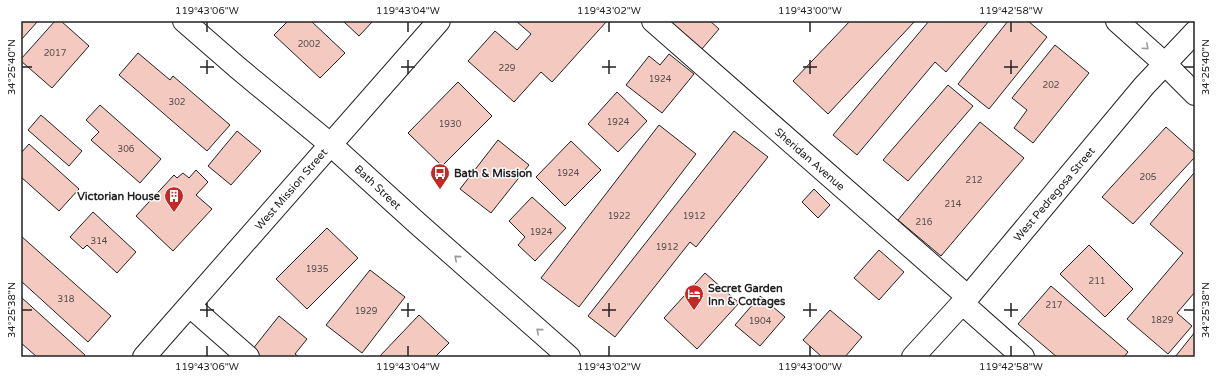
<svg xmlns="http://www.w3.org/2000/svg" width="1216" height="378" font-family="'Varela Round',sans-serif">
  <rect width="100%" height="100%" fill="#fff"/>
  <path fill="#f3c9c0" stroke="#222" d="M21,21H38L21,40Z
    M55,21H61L89,46L52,88L21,61V59Z
    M288,21H311L345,53L320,78L274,35Z
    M343,21H373L359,36Z
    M516,21H607L552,82L541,72L514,102L468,61L495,31L517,50L531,34Z
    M667,21H710L719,29L701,50Z
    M850,21H915L828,114L793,81Z
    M929,21H989L946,72L935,62L857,155L833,135Z
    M1008,21H1028L1047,37L989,109L958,84Z
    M1055,45L1089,73L1033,143L1014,128L1027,110L1012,98Z
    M138,53L170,80L173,76L230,125L207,151L119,75Z
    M669,54L694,74L662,113L626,85L649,56L660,65Z
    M458,82L492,116L442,166L408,133Z
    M948,85L973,106L908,181L883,160Z
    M617,92L647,121L618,152L588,124Z
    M100,105L161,159L140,183L91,140L99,132L86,120Z
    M41,115L82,151L69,166L28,130Z
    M980,122L1024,158L941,256L898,220Z
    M659,125L696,154L579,307L541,278Z
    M1166,127L1195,153V157L1133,224L1102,197Z
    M237,131L261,151L231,185L208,166Z
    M734,131L768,157L696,247L690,242L615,337L588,316Z
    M498,140L529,165L491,213L460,189Z
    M571,141L601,170L565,206L536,177Z
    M29,144L79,189L59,211L21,177V153Z
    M196,170L208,182L196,195L212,209L173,251L136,216L174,175L177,178L183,173L189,178Z
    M1194,173L1195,174V292L1177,313L1192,326L1168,354L1127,319L1183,253L1150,224Z
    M814,189L830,205L818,218L802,202Z
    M532,197L566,228L535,261L518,245L525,237L509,221Z
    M93,212L136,252L117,273L87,245L83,249L70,237Z
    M327,228L358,258L307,309L276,279Z
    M21,236L111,316L88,342L21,281Z
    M1089,245L1133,289L1105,317L1060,274Z
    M879,250L904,272L879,300L854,278Z
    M370,270L405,297L362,353L326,325Z
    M705,273L739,303L697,349L664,318Z
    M1051,286L1128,352L1124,357H1057L1018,324Z
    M760,296L785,317L760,346L735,325Z
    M21,297L85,355L83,357H37L21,343Z
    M830,310L862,337L845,357H822L803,340Z
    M419,315L449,343L435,357H379Z
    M279,316L307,339L295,354L299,357H261L252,350Z
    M1195,332V357H1175Z"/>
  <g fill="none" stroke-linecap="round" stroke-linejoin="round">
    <g stroke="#222" stroke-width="24">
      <path id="minor" d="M184,21L238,68L330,144L417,223L569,357
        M653,21L968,297
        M1117,21L1165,64L1195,94
        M962,303L1023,357
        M190,306L248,357
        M913,357L968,297L1144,86L1195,32"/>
    </g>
    <g stroke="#222" stroke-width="24">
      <path id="major" d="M144,357L439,21"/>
    </g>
    <use href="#minor" stroke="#fff" stroke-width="22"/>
    <use href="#major" stroke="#fff" stroke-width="22"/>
  </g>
  <defs><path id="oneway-chevron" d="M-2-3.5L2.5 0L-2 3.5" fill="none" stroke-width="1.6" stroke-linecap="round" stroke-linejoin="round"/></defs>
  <g stroke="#9c9c9c">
    <use href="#oneway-chevron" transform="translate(1146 47) rotate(42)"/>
    <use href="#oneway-chevron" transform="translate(457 258) rotate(-139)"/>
    <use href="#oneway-chevron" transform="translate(539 331) rotate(-139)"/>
  </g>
  <path fill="none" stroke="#222" stroke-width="1.5" d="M207,22V32M408,22V32M609,22V32M810,22V32M1011,22V32M207,60V74M408,60V74M609,60V74M810,60V74M1011,60V74M22,67H32M200,67H214M401,67H415M602,67H616M803,67H817M1004,67H1018M1184,67H1194M207,303V317M408,303V317M609,303V317M810,303V317M1011,303V317M22,310H32M200,310H214M401,310H415M602,310H616M803,310H817M1004,310H1018M1184,310H1194M207,346V356M408,346V356M609,346V356M810,346V356M1011,346V356"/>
  <defs>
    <g id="bus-pin" transform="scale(1)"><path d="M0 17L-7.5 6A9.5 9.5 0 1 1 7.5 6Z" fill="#c62828" stroke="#fff"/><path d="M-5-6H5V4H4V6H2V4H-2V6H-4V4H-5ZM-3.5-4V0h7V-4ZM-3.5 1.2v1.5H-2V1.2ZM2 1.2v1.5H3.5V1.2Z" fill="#fff"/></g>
    <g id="building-pin" transform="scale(1)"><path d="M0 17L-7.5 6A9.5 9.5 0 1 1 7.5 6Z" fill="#c62828" stroke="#fff"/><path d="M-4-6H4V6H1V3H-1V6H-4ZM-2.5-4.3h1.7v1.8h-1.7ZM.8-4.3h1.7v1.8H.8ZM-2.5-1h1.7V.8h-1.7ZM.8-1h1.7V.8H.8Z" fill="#fff"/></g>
    <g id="hotel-pin" transform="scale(1)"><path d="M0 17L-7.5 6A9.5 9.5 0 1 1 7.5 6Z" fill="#c62828" stroke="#fff"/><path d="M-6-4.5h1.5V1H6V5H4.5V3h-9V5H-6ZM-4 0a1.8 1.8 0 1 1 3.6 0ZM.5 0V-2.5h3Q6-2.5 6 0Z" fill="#fff"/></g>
  </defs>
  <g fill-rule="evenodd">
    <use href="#bus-pin" x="440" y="173"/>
    <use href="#building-pin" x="174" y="196"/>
    <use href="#hotel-pin" x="694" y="294"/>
  </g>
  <g text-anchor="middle" stroke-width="3" stroke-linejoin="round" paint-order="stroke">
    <g font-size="9" fill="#564c4a">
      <text x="309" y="47">2002</text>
      <text x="55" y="56">2017</text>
      <text x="507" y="71">229</text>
      <text x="660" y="82">1924</text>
      <text x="1051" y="88">202</text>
      <text x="177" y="105">302</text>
      <text x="618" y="125">1924</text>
      <text x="450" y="127">1930</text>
      <text x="126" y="152">306</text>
      <text x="568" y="176">1924</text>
      <text x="1148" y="180">205</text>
      <text x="974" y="183">212</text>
      <text x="953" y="207">214</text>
      <text x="619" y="219">1922</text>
      <text x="694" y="219">1912</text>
      <text x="924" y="225">216</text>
      <text x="541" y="235">1924</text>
      <text x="99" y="244">314</text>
      <text x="667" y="250">1912</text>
      <text x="317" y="272">1935</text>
      <text x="1097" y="284">211</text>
      <text x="66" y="302">318</text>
      <text x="1054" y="308">217</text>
      <text x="366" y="314">1929</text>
      <text x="1162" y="323">1829</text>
      <text x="760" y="324">1904</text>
    </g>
    <g font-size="11" fill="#222" stroke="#fff">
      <text transform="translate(810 159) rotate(41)" y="4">Sheridan Avenue</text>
      <text transform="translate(378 187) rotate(43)" y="4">Bath Street</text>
      <text transform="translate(291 189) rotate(-49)" y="4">West Mission Street</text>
      <text transform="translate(1054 194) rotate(-50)" y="4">West Pedregosa Street</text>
    </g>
    <g font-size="11" font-weight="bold" fill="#222" stroke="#fff" text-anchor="start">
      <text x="454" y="177">Bath &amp; Mission</text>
      <text x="160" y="200" text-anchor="end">Victorian House</text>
      <text x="708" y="292">Secret Garden<tspan x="708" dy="13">Inn &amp; Cottages</tspan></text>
    </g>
  </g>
  <rect width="1216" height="378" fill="none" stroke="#ffffff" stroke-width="44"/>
  <rect x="22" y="22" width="1172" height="334" fill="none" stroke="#222" stroke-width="1.5"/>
  <g font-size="10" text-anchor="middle" fill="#222">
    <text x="207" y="14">119°43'06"W</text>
    <text x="408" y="14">119°43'04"W</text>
    <text x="609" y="14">119°43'02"W</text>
    <text x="810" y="14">119°43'00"W</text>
    <text x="1011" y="14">119°42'58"W</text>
    <text transform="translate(11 67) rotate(-90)" y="4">34°25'40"N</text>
    <text transform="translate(1205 67) rotate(-90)" y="4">34°25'40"N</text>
    <text transform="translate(11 310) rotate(-90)" y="4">34°25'38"N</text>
    <text transform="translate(1205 310) rotate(-90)" y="4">34°25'38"N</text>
    <text x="207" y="370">119°43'06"W</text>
    <text x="408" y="370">119°43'04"W</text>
    <text x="609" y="370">119°43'02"W</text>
    <text x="810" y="370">119°43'00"W</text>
    <text x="1011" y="370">119°42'58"W</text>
  </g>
</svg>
